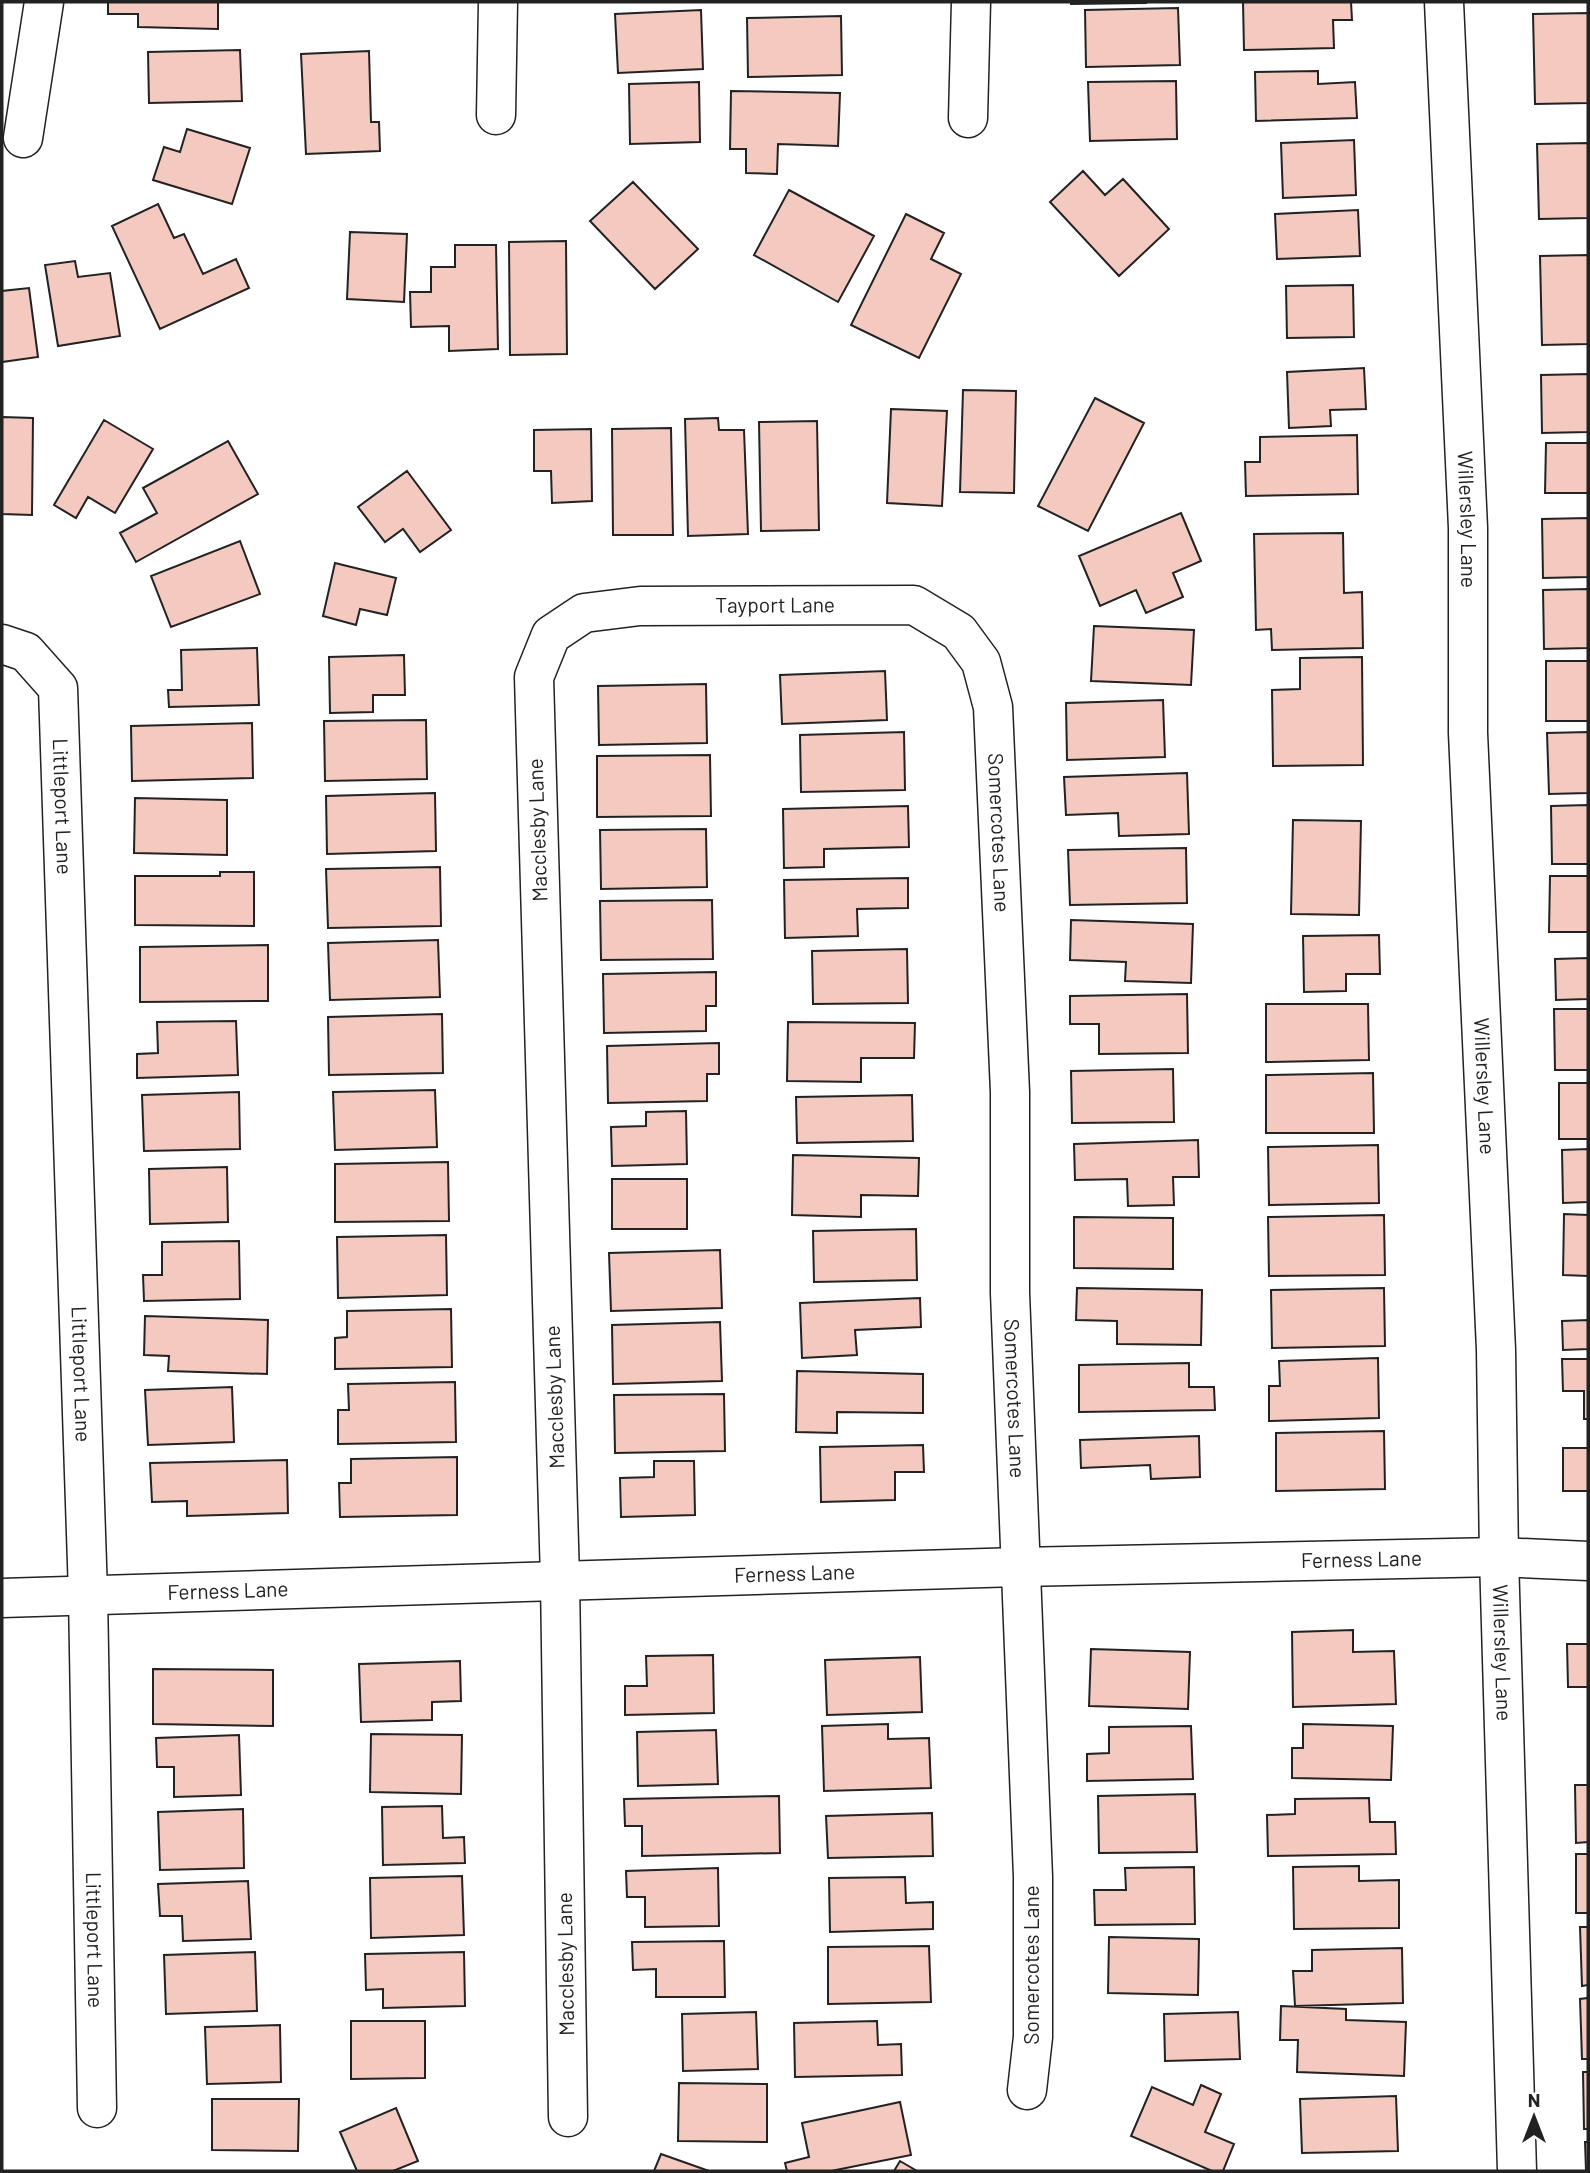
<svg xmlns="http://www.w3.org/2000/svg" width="1590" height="2173" font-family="Barlow,sans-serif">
  <rect width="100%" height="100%" fill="#fff"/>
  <path fill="#f3c9c0" stroke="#222" stroke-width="2" d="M108,2H218V29L138,27V14H108Z
    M1071,2H1146V3L1071,4Z
    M1243,2H1351L1352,20H1333L1334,48L1244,50Z
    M1178,8L1180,65L1086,67L1085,10Z
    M701,10L703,69L618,73L615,14Z
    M1588,13V103L1535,104L1533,14Z
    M841,16L842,75L748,77L747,18Z
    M240,50L242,101L149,103L148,52Z
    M369,51L371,122H379L380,151L306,154L301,54Z
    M1318,71V84L1355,82L1357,118L1256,121L1255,72Z
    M1176,81L1177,139L1090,141L1088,82Z
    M699,82L700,142L630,144L629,84Z
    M731,91L840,93L838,146L778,144L777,174L746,173V149H730Z
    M187,129L250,148L232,204L153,180L164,147L180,152Z
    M1354,140L1356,195L1283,198L1281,143Z
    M1588,143V218L1539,219L1537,144Z
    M1083,171L1105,195L1123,179L1169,229L1119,276L1050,202Z
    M633,182L698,249L655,289L590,221Z
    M789,190L874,236L838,302L754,255Z
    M158,204L174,238L184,234L203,274L236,259L249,288L160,329L112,226Z
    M1358,210L1360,256L1277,259L1275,214Z
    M906,214L944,233L931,259L961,274L919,358L851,325Z
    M350,232L407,234L404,302L347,299Z
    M566,241L567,354L510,355L509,242Z
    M455,245H496L498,349L449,351V326L411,327L410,292H431V267H455Z
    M1588,255V344L1542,345L1540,256Z
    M75,261L78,277L110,273L120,336L58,346L45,265Z
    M1353,285L1354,337L1287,338L1286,286Z
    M29,288L38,357L2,362V291Z
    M1364,368L1366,409L1330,410L1331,426L1289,428L1287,372Z
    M1588,374V432L1542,433L1541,375Z
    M963,390L1016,391L1014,493L960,492Z
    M1095,398L1144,423L1088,531L1038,506Z
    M891,409L947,411L942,506L887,503Z
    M2,417L33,418L32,515L2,514Z
    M718,418L719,430H744L748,534L688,536L685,419Z
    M104,420L153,449L115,513L88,497L76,518L54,505Z
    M817,421L819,530L761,531L759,422Z
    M671,428L673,535H613L612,429Z
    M591,429L592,501L552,503L551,471H534V430Z
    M1357,435L1358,494L1246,496L1245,462H1260V437Z
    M228,441L258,494L136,562L120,533L157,513L143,488Z
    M1546,443H1588V493H1545Z
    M407,471L451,530L420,552L403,529L385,542L358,507Z
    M1181,513L1201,561L1173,573L1183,597L1146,613L1136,590L1100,606L1079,556Z
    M1588,518V577L1543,578L1542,519Z
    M1343,533L1344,593L1362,592L1363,648L1272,650L1271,629L1256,630L1254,534Z
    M240,541L260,594L171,627L151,576Z
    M335,563L396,578L387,615L360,609L356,625L323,616Z
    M1588,589V648L1544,649L1543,590Z
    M1094,626L1194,630L1191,685L1091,681Z
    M257,648L259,705L169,707L168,690H182L181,650Z
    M404,655L405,695H373V712L330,713L329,657Z
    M1362,657L1363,765L1273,766L1272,690L1300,689V658Z
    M1546,661H1588V721H1546Z
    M885,671L887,720L782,724L780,675Z
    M706,684L707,743L599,745L598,686Z
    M1163,700L1165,757L1067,760L1066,703Z
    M426,720L427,779L325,781L324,721Z
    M252,723L253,778L132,781L131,726Z
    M904,732L905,790L801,792L800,735Z
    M1588,732V793L1549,794L1547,733Z
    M710,755L711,816L597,817V756Z
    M1187,773L1189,834L1119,836L1118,813L1066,815L1064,777Z
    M435,793L436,851L327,854L326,796Z
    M135,798L227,800V855L134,853Z
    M1588,805V864H1552L1551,806Z
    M908,806L909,847L824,849V867L784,868L783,809Z
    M1293,820L1361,821L1359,915L1291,914Z
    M706,829L707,887L601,889L600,830Z
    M1186,848L1187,903L1070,905L1068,850Z
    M440,867L441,926L328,928L326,869Z
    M220,872H254V926L135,925V876H220Z
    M1550,876H1588V932H1549Z
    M908,878V908L857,909L858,936L785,938L784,880Z
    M712,900L713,959L601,960L600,901Z
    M1071,920L1193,924L1191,983L1125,981L1126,962L1070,960Z
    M1379,935L1380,974H1346V991L1304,992L1303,936Z
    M438,940L440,997L330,1000L328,943Z
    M268,945V1001L140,1002V947Z
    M907,949L908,1003L813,1004L812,951Z
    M1588,958V999L1556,1000L1555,959Z
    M716,972V1006H706V1031L604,1033L603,974Z
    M1187,994L1188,1053L1099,1054V1024H1070V996Z
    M1266,1004H1368L1369,1060L1266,1062Z
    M1554,1009H1588V1070H1555Z
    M442,1014L443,1073L329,1075L328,1017Z
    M236,1021L238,1075L137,1078V1054L158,1053L157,1022Z
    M788,1022L915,1023L914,1058H861V1082L787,1081Z
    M719,1043V1074H707V1101L608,1103L607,1046Z
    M1173,1069L1174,1122L1072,1123L1071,1071Z
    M1373,1073L1374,1133H1266V1075Z
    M1559,1083H1588V1139H1559Z
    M435,1090L437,1147L335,1150L333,1092Z
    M239,1092L240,1149L144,1151L142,1095Z
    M912,1095L913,1141L797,1143L796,1097Z
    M686,1111L687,1164L612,1166L611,1127L646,1126V1112Z
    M1198,1140L1199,1177H1173L1174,1205L1128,1206L1127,1179L1075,1180L1074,1144Z
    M1378,1145L1379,1203L1269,1205L1268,1147Z
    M1588,1149V1202L1563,1203L1562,1150Z
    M793,1155L919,1158L918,1196L861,1195V1217L792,1215Z
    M448,1162L449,1221L335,1222V1164Z
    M227,1167L228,1222L150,1224L149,1169Z
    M612,1179H687V1229H612Z
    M1564,1214L1588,1215V1276L1563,1275Z
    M1384,1215L1385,1275L1269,1276L1268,1217Z
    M1074,1217L1173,1218V1269L1074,1268Z
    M916,1229L917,1280L814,1282L813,1231Z
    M446,1235L447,1295L338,1298L337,1237Z
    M239,1241L240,1299L144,1301L143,1275H162V1242Z
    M720,1250L722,1308L611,1311L609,1253Z
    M1077,1288L1202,1290L1201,1345L1117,1344V1321L1076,1320Z
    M1384,1288L1385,1346L1272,1348L1271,1290Z
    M920,1298L921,1327L855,1330L857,1355L802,1358L800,1303Z
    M451,1309L452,1367L335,1369V1338L347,1337V1311Z
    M145,1316L268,1320L267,1374L168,1371L169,1356L144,1355Z
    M1588,1320V1349L1563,1350L1562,1321Z
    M720,1322L722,1381L613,1384L612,1325Z
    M1378,1358L1379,1418L1269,1421V1386H1280L1279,1361Z
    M1562,1359H1588V1419H1584V1391H1563Z
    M1189,1363V1387H1214L1215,1410L1079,1412V1365Z
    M797,1371L923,1374V1413L837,1412V1433L796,1432Z
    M455,1382L456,1442L338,1444V1410H349L348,1384Z
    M232,1387L234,1442L148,1445L145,1390Z
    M724,1394L725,1451L615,1453L614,1395Z
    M1384,1431L1385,1489L1276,1491V1433Z
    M1199,1436L1200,1477L1151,1479L1150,1465L1081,1468L1080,1440Z
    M923,1445L924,1472H895V1500L821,1502L820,1447Z
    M1563,1448H1588V1491H1563Z
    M457,1457V1515L340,1517L339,1483H351V1459Z
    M287,1460L288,1513L187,1516V1501L152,1502L150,1463Z
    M654,1461H694L695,1515L621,1517L620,1478L654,1477Z
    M1353,1630V1652L1394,1651L1396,1704L1293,1707L1292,1632Z
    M1567,1644H1588V1687H1568Z
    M1091,1649L1190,1652L1188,1709L1089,1706Z
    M713,1655L714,1713L625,1715V1686H647L646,1656Z
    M920,1657L922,1712L827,1715L825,1660Z
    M460,1661L461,1701L432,1702V1720L361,1722L359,1664Z
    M153,1669L273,1670V1726L153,1724Z
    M888,1724V1739L929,1738L931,1788L824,1791L822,1726Z
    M1303,1724L1393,1726L1391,1780L1292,1778V1748H1303Z
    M1191,1726L1193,1779L1087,1781V1754L1109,1753V1727Z
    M716,1730L718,1784L638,1786L637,1732Z
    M371,1734L462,1735L461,1794L370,1792Z
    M239,1735L241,1795L174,1797V1767H157L156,1738Z
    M1575,1785H1588V1842L1576,1843Z
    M1195,1794L1197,1852L1099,1853L1098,1796Z
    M779,1796L780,1853L642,1856V1826H625L624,1799Z
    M1369,1798L1370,1822H1395L1396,1854L1268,1856L1267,1815L1295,1814V1799Z
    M442,1806L443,1838L464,1837L465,1863L383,1865L382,1807Z
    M243,1809L244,1868L160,1870L158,1812Z
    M932,1813L933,1856L828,1858L826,1816Z
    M1576,1854H1588V1913H1576Z
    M1359,1866V1881L1399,1880V1928L1294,1929L1293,1867Z
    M1194,1867L1195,1924L1095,1925L1094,1890H1126L1125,1868Z
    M718,1868L719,1926L645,1927V1897H627L626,1871Z
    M462,1876L464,1935L371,1938L370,1878Z
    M905,1877L906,1903L933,1902V1929L830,1932L829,1878Z
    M248,1881L251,1939L183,1941L182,1916H160L158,1884Z
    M1580,1927H1588V1985L1582,1986Z
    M1109,1937L1199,1939L1198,1995L1108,1993Z
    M724,1941L725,1997H656V1969L633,1970L632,1942Z
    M929,1946L931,2002L828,2004V1947Z
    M1402,1948L1403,2003L1295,2006L1293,1971H1312V1950Z
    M255,1952L257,2011L166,2014L164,1955Z
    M464,1952L465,2006L383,2008V1989L366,1990L365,1954Z
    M1588,1998V2059H1582L1580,1999Z
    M1281,2006L1346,2009V2020L1406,2022L1404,2076L1297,2072L1298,2040H1280Z
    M756,2012L758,2069L683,2071L682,2014Z
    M1238,2012L1240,2059L1165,2061L1164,2014Z
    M351,2021H425V2078L351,2079Z
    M877,2021L878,2045L901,2044L902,2075L795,2077L794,2023Z
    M280,2025L281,2082L207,2084L205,2027Z
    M1583,2072H1588V2129H1584Z
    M679,2083L767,2084V2142L678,2141Z
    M1201,2085L1221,2094L1205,2132L1234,2144L1223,2171H1212L1131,2136L1152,2087L1193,2105Z
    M1396,2096L1398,2151L1302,2153L1300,2099Z
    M212,2099H299L298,2151L212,2150Z
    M900,2102L911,2155L831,2171H787L785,2163L809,2157L802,2123Z
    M396,2108L418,2161L393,2171H357L340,2132Z
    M1585,2142H1588V2171H1586Z
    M661,2154L709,2171H654Z
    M900,2161L917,2171H894Z"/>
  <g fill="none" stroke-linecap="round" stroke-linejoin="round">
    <g stroke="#222" stroke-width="41">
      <g id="minor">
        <path id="s1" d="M1444,2L1468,528V733L1496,1350L1499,1557L1517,2171"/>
        <path d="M496,115L498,2"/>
        <path d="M968,118L971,2"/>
        <path d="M23,138L44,2"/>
        <path id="s2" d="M2,644L26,652L58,688L88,1594L97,2108"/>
        <path id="s3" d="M2,1598L1019,1567L1499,1557L1588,1561"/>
        <path id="s4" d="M568,2117L560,1579L534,677L551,635L584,613L640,606L914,605L959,632L981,662L993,707L1010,1092V1293L1033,1877V2037L1027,2090"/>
      </g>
    </g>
    <use href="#minor" stroke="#fff" stroke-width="38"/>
  </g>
  <g text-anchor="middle" stroke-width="5" stroke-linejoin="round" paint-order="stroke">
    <g font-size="21" fill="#222" stroke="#fff">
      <text dy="7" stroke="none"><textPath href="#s1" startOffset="518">Willersley Lane</textPath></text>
      <text dy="7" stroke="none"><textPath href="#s4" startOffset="1717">Tayport Lane</textPath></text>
      <text dy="7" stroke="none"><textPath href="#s2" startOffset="192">Littleport Lane</textPath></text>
      <text transform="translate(538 830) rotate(-92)" y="7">Macclesby Lane</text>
      <text dy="7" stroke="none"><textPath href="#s4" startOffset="2118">Somercotes Lane</textPath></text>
      <text dy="7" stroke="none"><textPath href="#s1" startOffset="1085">Willersley Lane</textPath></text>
      <text dy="7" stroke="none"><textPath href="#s2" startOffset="760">Littleport Lane</textPath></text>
      <text transform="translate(555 1397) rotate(-92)" y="7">Macclesby Lane</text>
      <text dy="7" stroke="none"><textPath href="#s4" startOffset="2684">Somercotes Lane</textPath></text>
      <text dy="7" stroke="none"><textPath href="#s3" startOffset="1360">Ferness Lane</textPath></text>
      <text dy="7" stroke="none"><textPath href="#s3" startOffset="793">Ferness Lane</textPath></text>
      <text dy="7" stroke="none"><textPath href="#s3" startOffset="226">Ferness Lane</textPath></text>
      <text dy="7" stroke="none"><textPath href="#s1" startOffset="1652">Willersley Lane</textPath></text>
      <text dy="7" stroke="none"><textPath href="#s2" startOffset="1326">Littleport Lane</textPath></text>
      <text transform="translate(566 1964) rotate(-91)" y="7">Macclesby Lane</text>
      <text transform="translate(1032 1965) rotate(-90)" y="7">Somercotes Lane</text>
    </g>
  </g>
  <rect width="1590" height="2173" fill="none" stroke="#222222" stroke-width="7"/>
  <g transform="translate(1534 2117)" stroke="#ffffff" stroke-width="5" paint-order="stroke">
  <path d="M0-5L12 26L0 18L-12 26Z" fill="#222222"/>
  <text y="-10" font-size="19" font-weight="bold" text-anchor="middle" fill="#222222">N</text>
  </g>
</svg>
